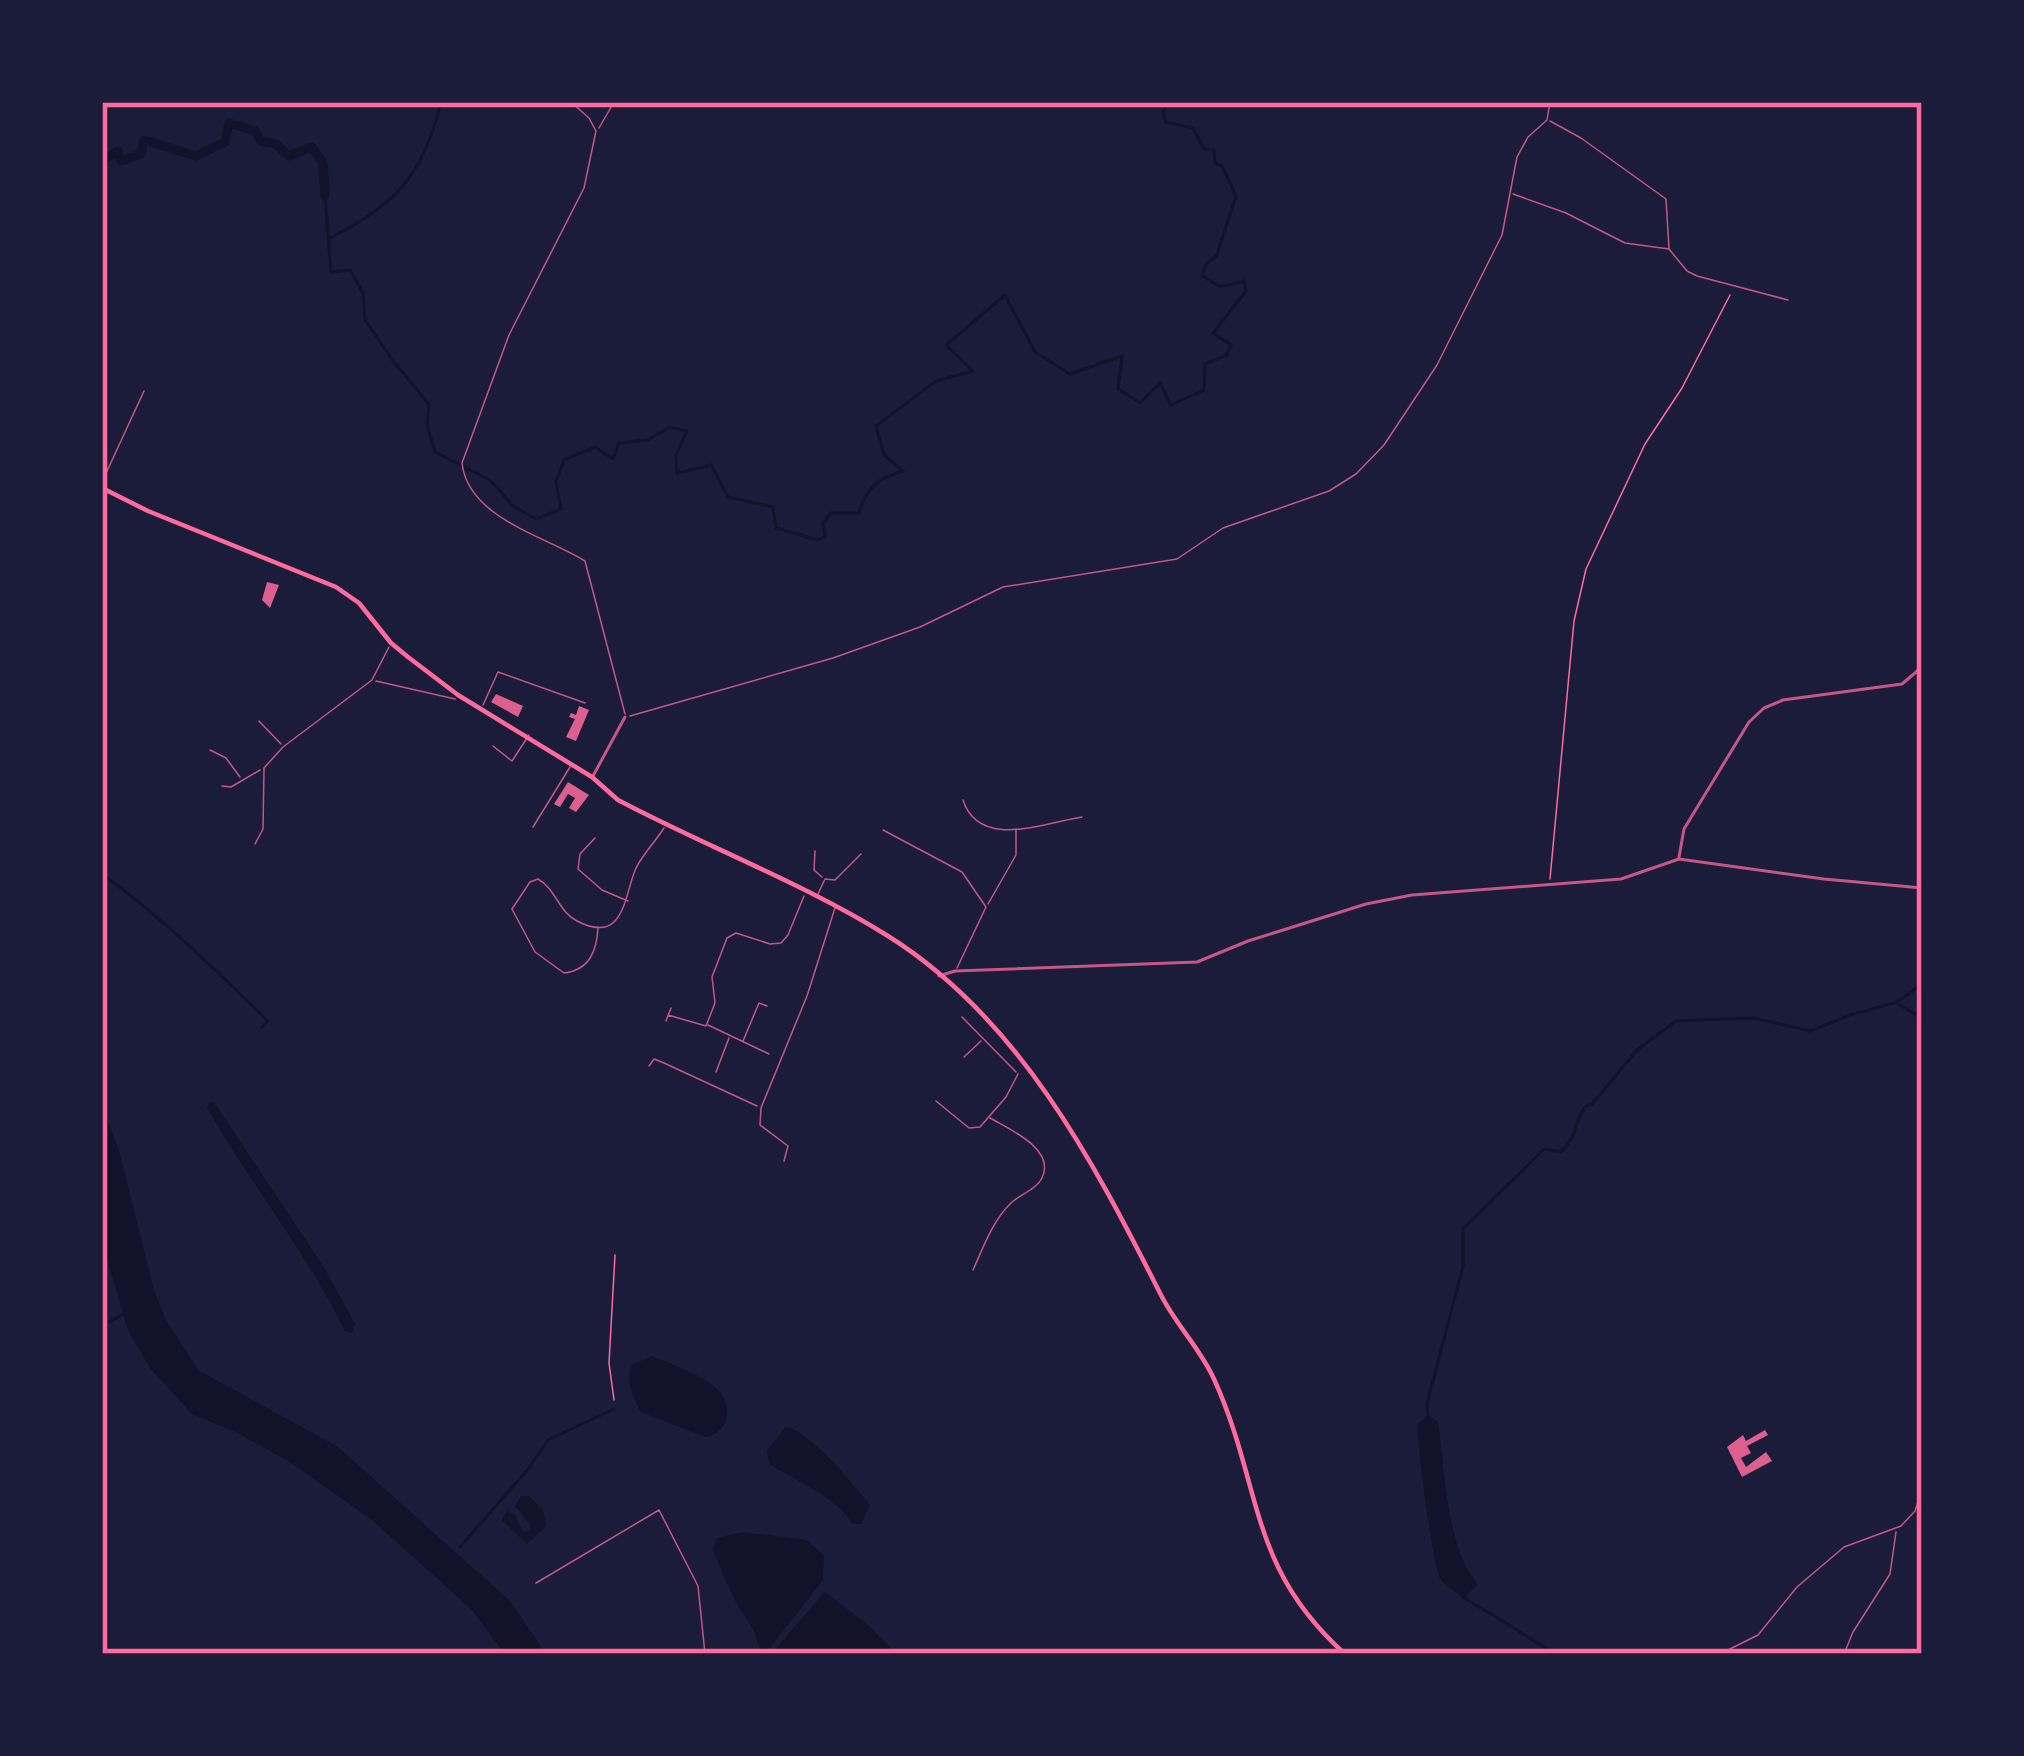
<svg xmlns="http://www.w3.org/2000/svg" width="2024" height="1756" font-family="'DM Sans',sans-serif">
  <rect width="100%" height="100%" fill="#1b1b3a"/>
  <path fill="#12122b" d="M209,1102H214L325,1269L355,1324L352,1333L345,1331C306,1252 251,1184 207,1108Z
    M102,1107L118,1147L153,1287L166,1320L198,1370L338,1447L511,1602L546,1654H505L471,1609L371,1519L288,1461L236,1432L192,1414L150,1368L128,1330L102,1241Z
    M652,1356C676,1367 737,1383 726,1419C723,1430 715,1435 706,1437L641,1412C632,1396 626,1382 632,1365Z
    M1428,1415L1438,1422C1445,1468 1446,1550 1478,1584L1464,1598C1458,1593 1446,1587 1441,1580C1432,1566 1418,1446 1417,1425Z
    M786,1427C811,1432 853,1484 870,1505L861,1524H853C834,1496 797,1481 769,1464L767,1450Z
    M521,1496H529L543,1510L546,1526L527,1544L502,1520L507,1511L515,1515L523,1532L530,1531V1524L515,1506Z
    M742,1532L806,1540L824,1555L823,1580L765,1654H760C759,1629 741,1615 732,1594C725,1579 719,1565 713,1549L717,1538Z
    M825,1592L869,1626L896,1654H771Z"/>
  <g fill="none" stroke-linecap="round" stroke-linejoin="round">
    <path stroke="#12122b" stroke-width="3" d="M325,196L331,272L350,270L363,293L365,320L394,362L429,404L427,425L435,452L490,480L513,506L536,519L561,509L556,482L564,460L595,447L613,459L619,443L648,440L670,427L687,431L676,455L677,473L711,465L728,497L773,507L776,528L818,540L825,536L823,523L831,513H859C866,488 878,478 903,471L884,455L876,426L936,381L973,371L946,345L1005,295L1035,352L1070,374L1122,356L1118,389L1140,403L1160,383L1171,405L1204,390L1205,364L1227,355L1231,345L1213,333L1246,291L1244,281L1221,287L1202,276L1205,266L1217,255L1236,196L1222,166L1215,163L1214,150L1204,149L1193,128L1166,122L1163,113L1168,102
      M330,238C396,204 423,176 441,102
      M102,874C162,917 214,969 268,1021L262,1027
      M1898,1004L1922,1018
      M109,1322L126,1313
      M1428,1417L1427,1404L1463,1266V1229L1544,1149L1561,1152C1581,1131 1571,1125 1586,1106L1592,1104L1638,1049L1676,1021L1754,1018L1810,1031L1853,1014L1895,1003L1917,988L1922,973
      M460,1547L529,1468L548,1440L614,1409
      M1463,1597L1556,1654"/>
    <path stroke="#12122b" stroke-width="9" d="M102,161L118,151L121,161L141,154L144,140L196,156L225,142L229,123L255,131L261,141L276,144L289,156L312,147L323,163L325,196
      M102,180V194"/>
  </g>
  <path fill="#dd5f8e" d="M267,582L279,585L270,608L262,600Z
    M496,694L523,706L518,717L491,702Z
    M579,706L589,710L576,741L566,737L575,719L569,717L571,713L576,715Z
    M568,782L589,795L576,812L569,808L575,798L568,794L560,807L554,804Z
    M1765,1430L1768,1435L1747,1446L1751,1453L1741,1458L1746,1467L1766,1452L1772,1461L1742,1477L1727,1447L1743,1435L1746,1441Z"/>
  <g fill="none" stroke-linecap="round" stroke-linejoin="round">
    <path stroke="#ff6b9d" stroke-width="1.5" d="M1550,879L1574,621L1586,569L1645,444L1682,388L1730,295
      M614,1400L609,1363L615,1255"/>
    <path stroke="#c65784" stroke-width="1.5" d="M571,102L589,118L596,131L584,188L509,335L462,463C468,518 545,536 585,561L625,714
      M1550,121L1581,138L1666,199L1669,249
      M599,128L614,102
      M1513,194L1566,213L1625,243L1669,249L1687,271L1697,276L1788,300
      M102,482L144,391
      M376,681L455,699
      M483,705L498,672L585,703
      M630,716L833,658L920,627L1003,587L1177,559L1223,528L1329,491L1356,474L1384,445L1437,365L1502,235L1517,157L1528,137L1547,120L1550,102
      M259,721L281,744
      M493,746L512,761L529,735
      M210,750L226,758L240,777
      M222,786L231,787L260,770
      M963,800C979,850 1044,823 1082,817
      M533,827L570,767
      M883,830L962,872L986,907L957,968
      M595,838L580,854L578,869L602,890L628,901
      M255,844L263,829L264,768L283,747L372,680L389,647
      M815,851L814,870L822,877
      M818,894L825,879L835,880L861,854
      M988,904L1016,855V829
      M598,927C597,950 590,970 564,973L535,952L512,909L530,882L538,879C556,889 558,911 577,921C625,946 624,895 636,868C643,854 655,842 664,828
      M668,1015L706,1026L715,1003L712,977L727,938L736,933L770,944L781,943L788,935L804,896
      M962,1017L1016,1072
      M666,1021L671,1008
      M708,1025L769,1054
      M743,1041L759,1003L767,1006
      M964,1057L981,1041
      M649,1066L654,1059L664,1063L757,1106
      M716,1072L729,1038
      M936,1101L969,1128L980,1127L1006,1097L1018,1074
      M784,1161L788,1146L760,1125L761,1108L807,996L835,908
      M973,1270C983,1248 993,1220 1011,1203C1020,1194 1036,1190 1042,1178C1056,1149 1009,1129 990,1118
      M536,1583L659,1510L698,1586L705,1654
      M1720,1654L1758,1635L1797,1587L1844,1547L1901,1526L1915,1511L1922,1489
      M1844,1654L1853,1632L1890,1574L1896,1532"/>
    <path stroke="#c65784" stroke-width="3" d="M593,776L625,717
      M1679,857L1684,829L1749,722L1764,708L1783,700L1902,684L1922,667
      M939,976L955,971L1197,962L1248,941L1366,904L1412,895L1621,879L1679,859L1824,879L1922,888"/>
    <path stroke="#ff6b9d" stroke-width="4.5" d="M102,488L148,511L336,587L359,603L391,643L408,657L458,695L592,777L618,800C707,847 803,883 888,936C1019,1018 1093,1161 1161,1295C1176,1325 1200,1348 1214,1379C1263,1487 1247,1566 1345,1654"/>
  </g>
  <rect width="2024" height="1756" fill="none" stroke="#1b1b3a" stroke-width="210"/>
  <rect x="105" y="105" width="1814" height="1546" fill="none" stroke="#ff6b9d" stroke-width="4.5"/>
</svg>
